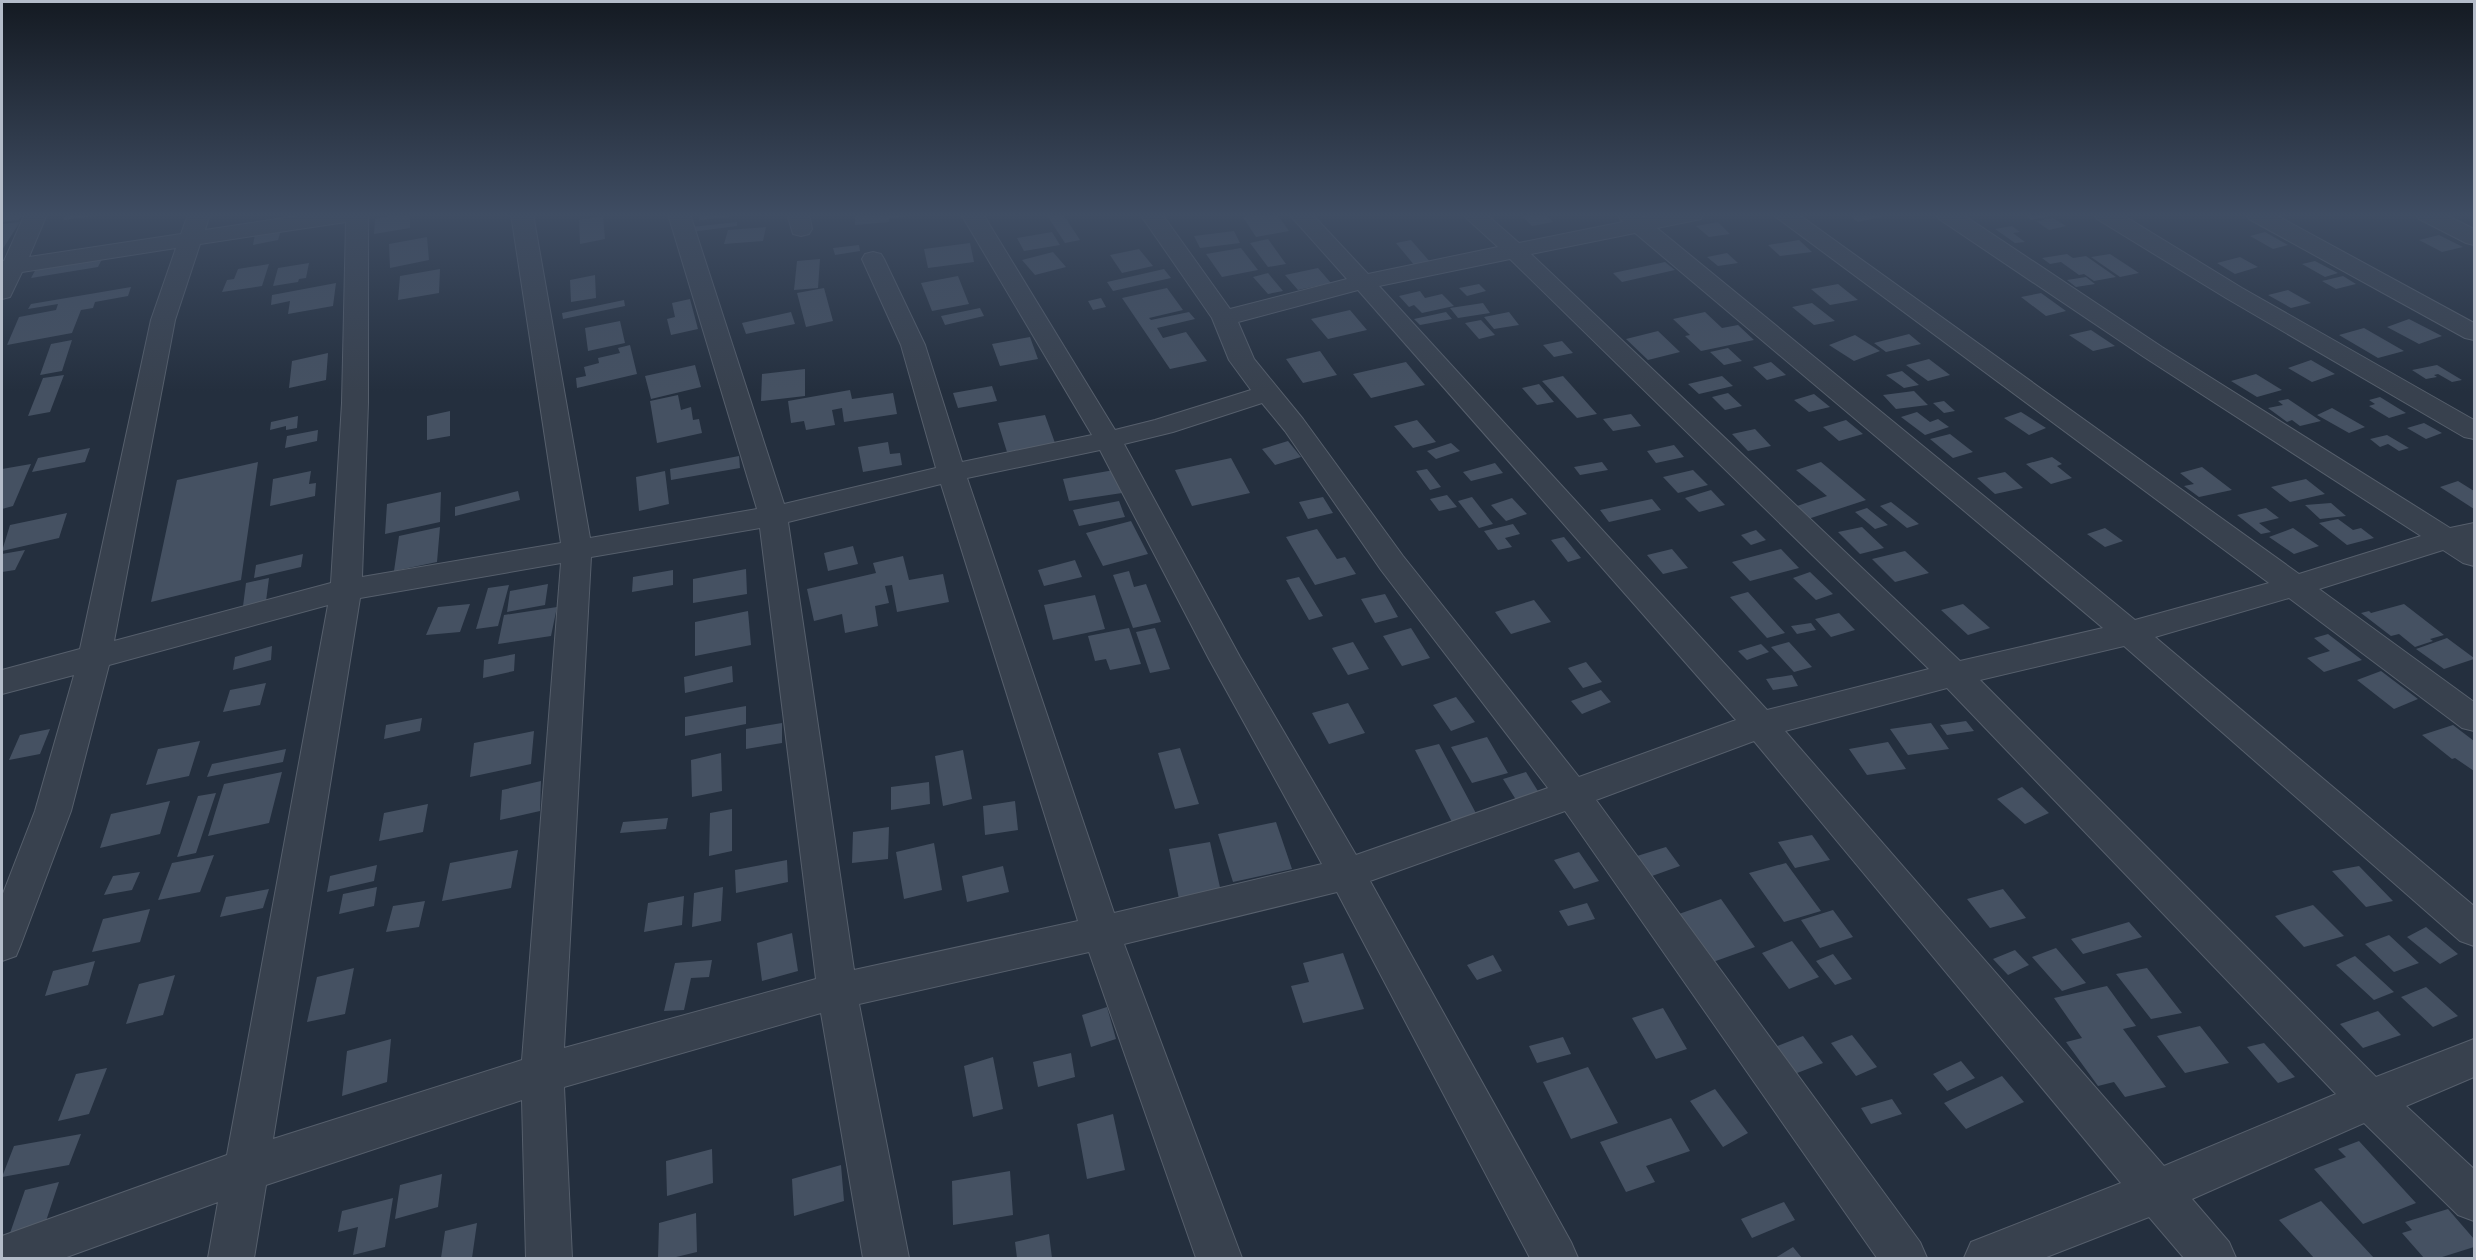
<svg xmlns="http://www.w3.org/2000/svg" width="2476" height="1260" font-family="'Varela Round',sans-serif">
  <rect width="100%" height="100%" fill="#242f3e"/>
  <path fill="#455162" d="M2,214H23L19,220L2,222Z
    M67,214H95V216L63,220Z
    M400,214H410V228L374,234L375,219Z
    M700,214H730V217L699,220Z
    M865,214H911V216L889,218V222L855,225V216Z
    M1046,214H1063L1080,240L1065,243Z
    M1259,214H1277L1289,231L1256,237L1243,217Z
    M1531,214H1545L1553,222L1532,226L1522,216Z
    M1847,214H1890V215L1858,222Z
    M2023,214H2054V215L2031,220Z
    M603,216L605,239L580,244L579,220Z
    M2053,218L2066,226L2049,230L2036,221Z
    M20,222L2,250V224Z
    M737,222V226L691,232V227Z
    M1718,222L1730,234L1709,237L1696,226Z
    M2012,226L2020,232L2013,233L2025,242L2015,243L1995,229Z
    M766,227L763,241L724,244L728,230Z
    M281,230L278,240L253,245L255,234Z
    M1234,231L1240,243L1200,248L1194,236Z
    M1052,232L1060,245L1024,251L1017,238Z
    M2265,232L2288,245L2273,249L2250,236Z
    M2439,235L2463,247L2442,252L2419,240Z
    M427,237L429,260L390,268L389,244Z
    M1268,239L1286,264L1268,267L1250,243Z
    M1411,240L1431,263L1415,266L1396,243Z
    M1799,240L1812,252L1780,256L1768,245Z
    M970,243L974,262L928,268L924,249Z
    M859,245L860,251L835,255L833,248Z
    M1241,248L1258,270L1222,277L1206,254Z
    M1139,249L1153,266L1122,273L1110,255Z
    M1053,252L1066,267L1035,275L1022,260Z
    M1727,253L1738,263L1718,266L1707,257Z
    M2067,254L2073,258L2086,256L2116,277L2094,281L2084,274L2079,275L2061,262L2050,264L2042,258Z
    M2110,254L2139,273L2120,277L2091,257Z
    M103,257L98,267L31,278L37,267Z
    M2240,257L2258,267L2235,274L2217,263Z
    M820,259L818,288L794,290L797,261Z
    M2315,261L2338,273L2325,277L2302,264Z
    M1665,262L1675,270L1622,282L1613,273Z
    M309,263L306,278L299,279L298,282L273,286L278,268Z
    M269,264L262,286L222,292L227,280L234,279L238,269Z
    M1318,268L1331,283L1298,290L1285,275Z
    M440,269L439,293L398,300L400,276Z
    M1164,269L1171,278L1113,291L1107,282Z
    M1268,273L1283,291L1268,294L1253,277Z
    M595,275L596,298L571,302L570,280Z
    M958,276L969,304L932,311L921,283Z
    M2343,276L2356,284L2336,289L2322,281Z
    M2086,277L2095,284L2076,287L2067,280Z
    M336,283L333,306L288,314L290,301L271,305L272,295Z
    M1479,284L1486,291L1467,296L1459,288Z
    M1838,284L1858,300L1830,305L1811,289Z
    M131,287L128,296L95,302L93,308L81,310L72,333L7,345L19,317L56,310L58,304L28,309L31,304Z
    M824,288L833,321L806,327L797,293Z
    M1167,288L1183,310L1149,318L1151,320L1189,312L1195,319L1157,328L1163,338L1186,332L1207,361L1170,369L1122,298Z
    M2288,290L2311,303L2291,308L2268,295Z
    M1420,291L1425,298L1442,294L1454,306L1422,313L1414,305L1409,307L1399,296Z
    M2041,293L2066,311L2046,316L2021,297Z
    M1101,298L1106,307L1093,310L1088,301Z
    M690,299L698,329L671,335L667,319L675,317L672,303Z
    M624,300L625,306L563,319L562,313Z
    M1483,303L1490,313L1458,318L1450,308Z
    M1812,303L1835,321L1814,325L1792,307Z
    M980,308L984,316L945,325L941,316Z
    M1350,310L1367,330L1328,339L1311,319Z
    M791,312L795,324L746,334L742,323Z
    M1446,312L1452,319L1420,325L1414,319Z
    M1509,312L1519,325L1494,329L1484,317Z
    M1705,312L1722,328L1738,325L1754,340L1701,351L1685,336L1690,335L1673,319Z
    M2409,319L2442,336L2419,344L2387,327Z
    M1481,320L1495,335L1479,339L1465,323Z
    M620,321L625,343L588,351L585,328Z
    M2364,328L2404,351L2378,358L2339,335Z
    M2091,330L2115,346L2093,351L2069,335Z
    M1658,331L1680,352L1648,360L1626,339Z
    M1909,334L1921,344L1886,352L1874,343Z
    M1855,335L1880,351L1854,361L1829,345Z
    M1030,337L1038,359L1000,366L992,344Z
    M72,340L62,371L40,375L51,344Z
    M1562,341L1573,353L1554,357L1543,345Z
    M630,345L637,374L577,388L576,378L586,376L584,367L599,363L598,358L620,353L618,348Z
    M1728,348L1742,361L1724,365L1710,352Z
    M1320,351L1337,375L1303,383L1286,359Z
    M328,353L326,380L289,388L292,361Z
    M1929,359L1950,375L1928,381L1906,365Z
    M2311,360L2335,374L2312,382L2288,368Z
    M1406,362L1425,385L1371,398L1353,374Z
    M1771,362L1786,375L1767,380L1753,367Z
    M695,365L701,387L651,399L645,376Z
    M2437,365L2462,380L2452,382L2438,374L2434,375L2437,377L2426,379L2412,370Z
    M805,369V396L761,401L762,374Z
    M1902,371L1919,385L1904,388L1886,375Z
    M2256,374L2282,390L2257,397L2231,381Z
    M64,375L50,412L28,416L43,378Z
    M1563,376L1597,414L1577,418L1542,381Z
    M1722,376L1733,386L1699,394L1688,384Z
    M1539,384L1554,402L1537,405L1522,388Z
    M992,386L997,401L958,408L953,393Z
    M850,390L852,399L893,393L897,414L844,422L842,408L832,410L835,425L806,430L804,421L791,423L788,401Z
    M1914,391L1928,405L1896,409L1883,395Z
    M1728,393L1742,406L1725,410L1712,397Z
    M1814,394L1830,407L1809,412L1794,400Z
    M678,395L681,410L691,407L693,420L699,419L702,433L657,443L650,401Z
    M2380,397L2406,413L2389,418L2369,406L2375,404L2369,400Z
    M2288,399L2321,421L2300,426L2292,420L2287,422L2268,408L2283,405L2278,401Z
    M1944,401L1955,411L1944,413L1933,403Z
    M2332,408L2365,427L2349,433L2317,415Z
    M450,411V436L427,440V416Z
    M1917,412L1930,422L1938,419L1949,427L1925,435L1901,417Z
    M2021,412L2046,428L2029,435L2004,418Z
    M1631,414L1641,426L1613,431L1603,419Z
    M1045,415L1055,443L1007,452L998,423Z
    M298,416L297,428L286,430V426L270,430L271,422Z
    M1417,420L1436,442L1413,448L1394,426Z
    M1846,420L1863,434L1839,441L1823,427Z
    M2424,423L2442,433L2426,439L2407,428Z
    M1755,429L1771,446L1748,451L1732,434Z
    M318,430L317,441L285,448L287,436Z
    M1950,434L1973,452L1953,458L1930,439Z
    M2387,435L2409,448L2399,451L2388,444L2380,447L2370,439Z
    M1288,441L1301,457L1275,465L1262,449Z
    M888,442L890,454L900,453L902,465L863,472L858,447Z
    M1451,443L1460,451L1436,459L1427,451Z
    M1674,445L1684,457L1656,463L1647,451Z
    M90,448L85,462L32,472L38,458Z
    M739,456L740,468L671,480L670,469Z
    M2052,457L2062,464L2057,466L2072,478L2051,484L2026,464Z
    M1231,458L1250,493L1192,506L1175,470Z
    M258,462L241,580L151,602L177,480Z
    M1602,462L1608,470L1580,475L1574,467Z
    M1821,462L1866,500L1808,519L1794,507L1827,496L1796,470Z
    M1495,463L1503,473L1471,481L1463,472Z
    M31,464L13,506L2,509V469Z
    M2202,467L2232,490L2199,497L2184,486L2194,484L2180,473Z
    M1427,469L1441,487L1430,490L1416,471Z
    M1114,470L1122,493L1069,501L1063,479Z
    M1693,470L1708,485L1678,493L1663,477Z
    M311,471L309,484L316,483L315,496L270,506L273,479Z
    M665,471L669,504L639,511L636,477Z
    M2005,472L2023,488L1995,494L1977,478Z
    M2306,479L2325,494L2290,502L2271,487Z
    M2458,481L2474,491V509L2440,487Z
    M1711,490L1725,505L1699,512L1685,498Z
    M518,491L520,500L455,516V507Z
    M441,492L440,522L385,534L387,504Z
    M1447,495L1457,507L1439,511L1430,499Z
    M1323,497L1333,513L1308,519L1299,502Z
    M1472,497L1493,524L1479,528L1458,501Z
    M1512,498L1527,514L1506,521L1491,505Z
    M1652,499L1661,510L1609,522L1600,510Z
    M1119,501L1125,517L1079,526L1073,510Z
    M1891,502L1919,524L1907,528L1880,506Z
    M2331,503L2346,516L2320,519L2305,505Z
    M1867,508L1888,525L1875,529L1855,512Z
    M2266,508L2279,518L2259,523L2271,532L2261,534L2237,515Z
    M67,513L59,538L2,551L10,525Z
    M2338,519L2353,530L2361,528L2374,538L2347,545L2319,523Z
    M1131,521L1148,554L1103,566L1086,533Z
    M1513,524L1520,534L1505,538L1512,547L1498,550L1484,531Z
    M440,527L437,562L394,571L399,536Z
    M1862,527L1884,548L1860,554L1838,532Z
    M2105,528L2123,541L2105,547L2087,534Z
    M2293,528L2319,546L2294,554L2269,537Z
    M1317,529L1337,559L1345,557L1356,574L1315,585L1286,537Z
    M1756,530L1766,540L1751,545L1741,535Z
    M1564,537L1581,558L1568,562L1551,540Z
    M853,546L858,564L828,571L824,553Z
    M1672,549L1688,568L1663,574L1647,555Z
    M1781,549L1799,568L1750,581L1732,562Z
    M25,550L15,570L2,572V554Z
    M1905,551L1929,573L1895,582L1872,559Z
    M303,554L301,567L254,578L256,565Z
    M903,556L909,580L943,574L949,602L897,612L892,585L885,586L889,603L875,606L878,626L845,633L842,614L814,621L807,589L876,573L873,563Z
    M1075,560L1082,577L1044,586L1038,570Z
    M746,569L747,594L693,603V579Z
    M673,570V585L632,592L633,577Z
    M1129,571L1134,587L1146,584L1161,622L1133,628L1113,575Z
    M1810,572L1833,594L1816,600L1793,578Z
    M1299,577L1323,616L1309,620L1286,580Z
    M269,578L265,609L242,614L246,583Z
    M548,584L545,605L507,612L510,591Z
    M509,585L498,626L476,629L488,588Z
    M1748,592L1785,633L1767,638L1730,597Z
    M1385,594L1398,617L1375,623L1361,599Z
    M1095,595L1105,629L1053,640L1044,605Z
    M1534,600L1551,622L1511,634L1495,612Z
    M470,604L460,632L426,635L438,607Z
    M1963,604L1990,628L1968,635L1941,610Z
    M2404,604L2444,635L2430,639L2433,641L2415,647L2399,634L2391,636L2361,613L2369,611L2371,613Z
    M557,607L551,636L498,644L504,615Z
    M748,611L751,645L695,656V622Z
    M1839,613L1855,630L1831,637L1815,619Z
    M1811,623L1816,630L1797,634L1791,626Z
    M1129,628L1141,664L1110,670L1106,659L1095,661L1088,636Z
    M1155,628L1170,669L1150,673L1136,632Z
    M1411,628L1430,658L1402,666L1383,636Z
    M2328,634L2362,660L2324,672L2307,658L2330,651L2314,638Z
    M2447,638L2474,658V659L2444,669L2416,649Z
    M1353,642L1369,669L1348,675L1332,648Z
    M1789,642L1812,667L1794,672L1771,647Z
    M1761,644L1769,652L1747,660L1738,651Z
    M272,646L271,660L233,670L235,657Z
    M515,654L514,671L483,678L484,660Z
    M1586,662L1602,682L1583,688L1568,668Z
    M732,666L733,682L685,693L684,677Z
    M2381,671L2418,699L2394,709L2357,680Z
    M1792,675L1798,686L1773,690L1766,679Z
    M266,683L260,705L223,712L230,690Z
    M1601,690L1611,702L1582,714L1571,701Z
    M1456,697L1475,722L1451,731L1433,705Z
    M1348,703L1365,733L1329,744L1312,713Z
    M746,706V724L685,736V717Z
    M422,718L420,731L384,739L386,725Z
    M1966,721L1974,731L1947,735L1940,725Z
    M782,723V743L746,749V729Z
    M1931,723L1949,749L1908,755L1890,729Z
    M2453,725L2474,741V771L2455,758L2452,759L2422,735Z
    M50,729L40,754L9,760L20,735Z
    M534,731L531,764L470,777L474,743Z
    M1487,737L1508,773L1472,783L1451,747Z
    M200,741L189,776L146,785L158,749Z
    M1888,742L1906,769L1867,775L1849,749Z
    M1439,744L1478,817L1453,824L1415,750Z
    M1180,748L1199,804L1175,809L1158,753Z
    M286,749L283,762L207,777L212,764Z
    M963,750L972,799L943,806L935,756Z
    M721,753L722,791L692,797L691,760Z
    M282,772L269,823L208,836L224,784Z
    M1526,772L1541,796L1518,803L1503,779Z
    M541,781L540,811L500,820L502,790Z
    M929,782L930,804L891,810V787Z
    M2022,787L2049,813L2025,824L1997,799Z
    M216,793L196,853L177,857L198,796Z
    M170,801L160,834L100,848L111,814Z
    M1015,801L1018,830L985,835L983,806Z
    M428,804L423,832L379,841L384,813Z
    M732,809V851L709,856L710,813Z
    M668,818L666,829L620,833L623,822Z
    M1276,822L1292,869L1233,882L1218,834Z
    M889,827L888,859L852,863L853,832Z
    M1812,835L1830,860L1795,868L1778,842Z
    M1210,842L1221,892L1179,899L1169,849Z
    M934,843L942,890L904,899L896,852Z
    M1666,847L1680,866L1652,876L1637,856Z
    M518,850L511,888L442,901L450,863Z
    M1579,852L1599,881L1574,889L1554,860Z
    M214,855L200,892L158,900L172,863Z
    M787,860L788,882L736,893L735,870Z
    M1786,863L1821,911L1784,922L1749,873Z
    M377,865L374,881L327,892L330,876Z
    M1003,866L1009,892L967,902L962,876Z
    M2359,866L2393,901L2366,907L2332,871Z
    M140,872L132,890L104,895L113,876Z
    M377,887L374,906L339,914L343,894Z
    M723,887L721,921L692,927L694,893Z
    M269,889L263,908L220,917L226,897Z
    M2003,889L2026,918L1990,928L1967,899Z
    M684,896L682,925L644,932L648,903Z
    M1721,899L1755,947L1713,962L1679,914Z
    M425,901L419,927L386,932L393,906Z
    M1587,903L1595,919L1568,926L1559,911Z
    M2313,905L2344,936L2304,947L2275,916Z
    M150,909L140,942L92,952L103,919Z
    M1833,910L1853,937L1820,948L1801,920Z
    M2129,922L2142,937L2083,954L2071,939Z
    M2426,927L2458,954L2440,964L2407,937Z
    M792,933L798,971L762,981L757,943Z
    M2389,935L2419,963L2394,972L2365,944Z
    M1792,941L1819,977L1789,989L1762,953Z
    M2056,948L2086,983L2062,991L2032,957Z
    M2015,950L2029,965L2008,975L1993,959Z
    M1343,953L1364,1009L1303,1023L1291,986L1309,982L1303,963Z
    M1833,954L1852,979L1835,985L1816,961Z
    M1493,955L1502,971L1477,980L1467,965Z
    M2355,956L2394,992L2374,1000L2336,965Z
    M712,960L709,977L691,978L684,1010L664,1011L675,963Z
    M95,961L88,985L45,996L53,971Z
    M354,968L345,1014L307,1022L317,977Z
    M2147,968L2182,1013L2151,1019L2116,974Z
    M175,975L163,1015L126,1024L139,984Z
    M2107,986L2136,1026L2123,1029L2166,1087L2125,1097L2114,1082L2098,1086L2066,1042L2082,1038L2054,998Z
    M2426,987L2458,1016L2433,1027L2401,997Z
    M1107,1007L1116,1039L1091,1047L1082,1015Z
    M1663,1008L1687,1049L1656,1059L1632,1018Z
    M2378,1011L2401,1035L2363,1048L2340,1024Z
    M2200,1026L2229,1063L2185,1073L2157,1036Z
    M1852,1035L1877,1067L1856,1076L1831,1043Z
    M1803,1036L1823,1063L1792,1075L1772,1048Z
    M1563,1037L1571,1054L1537,1063L1529,1046Z
    M391,1039L387,1082L342,1096L347,1051Z
    M2264,1043L2295,1077L2278,1083L2247,1047Z
    M1071,1053L1075,1077L1038,1087L1033,1062Z
    M993,1057L1003,1109L973,1117L964,1066Z
    M1961,1061L1975,1078L1947,1091L1933,1074Z
    M1588,1067L1618,1123L1571,1139L1543,1082Z
    M107,1068L89,1114L58,1121L76,1074Z
    M2002,1076L2024,1102L1966,1129L1944,1103Z
    M1715,1089L1748,1133L1723,1147L1690,1101Z
    M1892,1099L1902,1114L1871,1124L1861,1108Z
    M1113,1114L1125,1170L1087,1179L1077,1124Z
    M1671,1118L1690,1151L1646,1166L1655,1182L1626,1192L1600,1142Z
    M81,1134L69,1165L2,1177L14,1146Z
    M2359,1141L2416,1203L2363,1224L2314,1169L2346,1157L2338,1149Z
    M712,1149L713,1183L667,1196L666,1161Z
    M841,1165L844,1201L794,1216L792,1179Z
    M1010,1171L1013,1215L953,1225L952,1181Z
    M442,1174L438,1207L395,1219L400,1185Z
    M59,1182L44,1227L9,1236L25,1190Z
    M393,1198L385,1247L353,1255L358,1227L338,1232L342,1211Z
    M2321,1201L2374,1258H2314L2279,1220Z
    M1784,1202L1795,1220L1752,1238L1741,1219Z
    M2448,1209L2474,1239V1247L2439,1258H2424L2402,1233L2412,1230L2405,1222Z
    M696,1213L697,1252L672,1258H658L659,1223Z
    M477,1223L472,1258H441L445,1231Z
    M1049,1234L1052,1258H1017L1015,1242Z
    M1793,1247L1802,1258H1775Z"/>
  <g fill="none" stroke-linecap="round" stroke-linejoin="round">
    <g stroke="#565f6c" stroke-width="2">
      <path id="minor" d="M25,214H47L29,257L181,234L188,214H210L205,230L311,214H368V403L362,577L561,543L511,214H533L590,538L757,509L668,214H690L784,504L936,468L901,345L862,259L865,254L873,252L881,254L884,259L925,345L962,462L1092,435L961,214H983L1115,430L1155,420L1251,390L1229,360L1212,318L1140,214H1162L1230,309L1347,279L1289,214H1312L1368,274L1498,247L1462,214H1486L1519,243L1623,222L1618,216L1619,214H1640L1644,217L1660,214H1704L1701,219L1657,228L2135,620L2269,583L1772,214H1798L2299,574L2421,536L2144,357L1939,219L1936,214H1962L2162,347L2450,528L2474,523V566L2463,563L2443,550L2319,589L2474,702V731L2462,728L2289,598L2155,637L2474,906V946L2460,941L2124,646L1980,680L2376,1077L2474,1039V1077L2406,1106L2474,1169V1221L2458,1215L2364,1123L2192,1199L2229,1242L2236,1258H2184L2149,1217L2044,1258H1964L1971,1242L2121,1183L1754,741L1596,800L1920,1242L1927,1258H1877L1565,811L1370,881L1571,1242L1578,1258H1530L1337,892L1124,944L1242,1258H1196L1089,952L859,1004L909,1258H863L821,1013L564,1087L572,1258H526L522,1100L266,1185L254,1258H208L218,1202L64,1258H2V1236L227,1155L328,605L109,665L71,811L21,944L16,956L2,961V896L35,811L74,675L2,694V670L80,649L151,320L176,248L22,272L10,297L2,299V261H4ZM346,222L342,403L331,583L114,641L175,320L200,244ZM1635,233L2103,628L1960,661L1531,254ZM1510,259L1929,669L1767,710L1379,286ZM1358,290L1736,720L1579,777L1403,556L1303,419L1254,359L1238,322ZM1262,403L1285,431L1381,570L1548,788L1356,855L1240,657L1124,444L1173,432ZM1100,450L1209,659L1322,864L1114,913L967,478ZM941,484L1078,921L854,970L788,522ZM760,528L816,979L564,1048L591,557ZM561,563L522,1060L273,1139L360,598ZM1947,688L2336,1094L2164,1166L1785,731Z
        M787,214H809L812,229L809,234L801,236L793,234Z
        M2094,214H2121L2242,288L2474,420V439L2464,437L2226,298L2097,219Z
        M2246,214H2274L2474,323V340L2465,338L2249,219Z
        M2416,214H2444L2474,229V245L2466,243L2419,219Z"/>
    </g>
    <use href="#minor" fill="#38414e" fill-rule="evenodd"/>
  </g>
  <linearGradient id="sky" x2="0" y2="1"><stop stop-color="#141a22"/><stop offset="0.55" stop-color="#3f4d63"/><stop offset="1" stop-color="#3f4d63" stop-opacity="0"/></linearGradient>
  <rect width="2476" height="391" fill="url(#sky)"/>
  <rect width="2476" height="1260" fill="none" stroke="#b4bcc9" stroke-width="6"/>
</svg>
